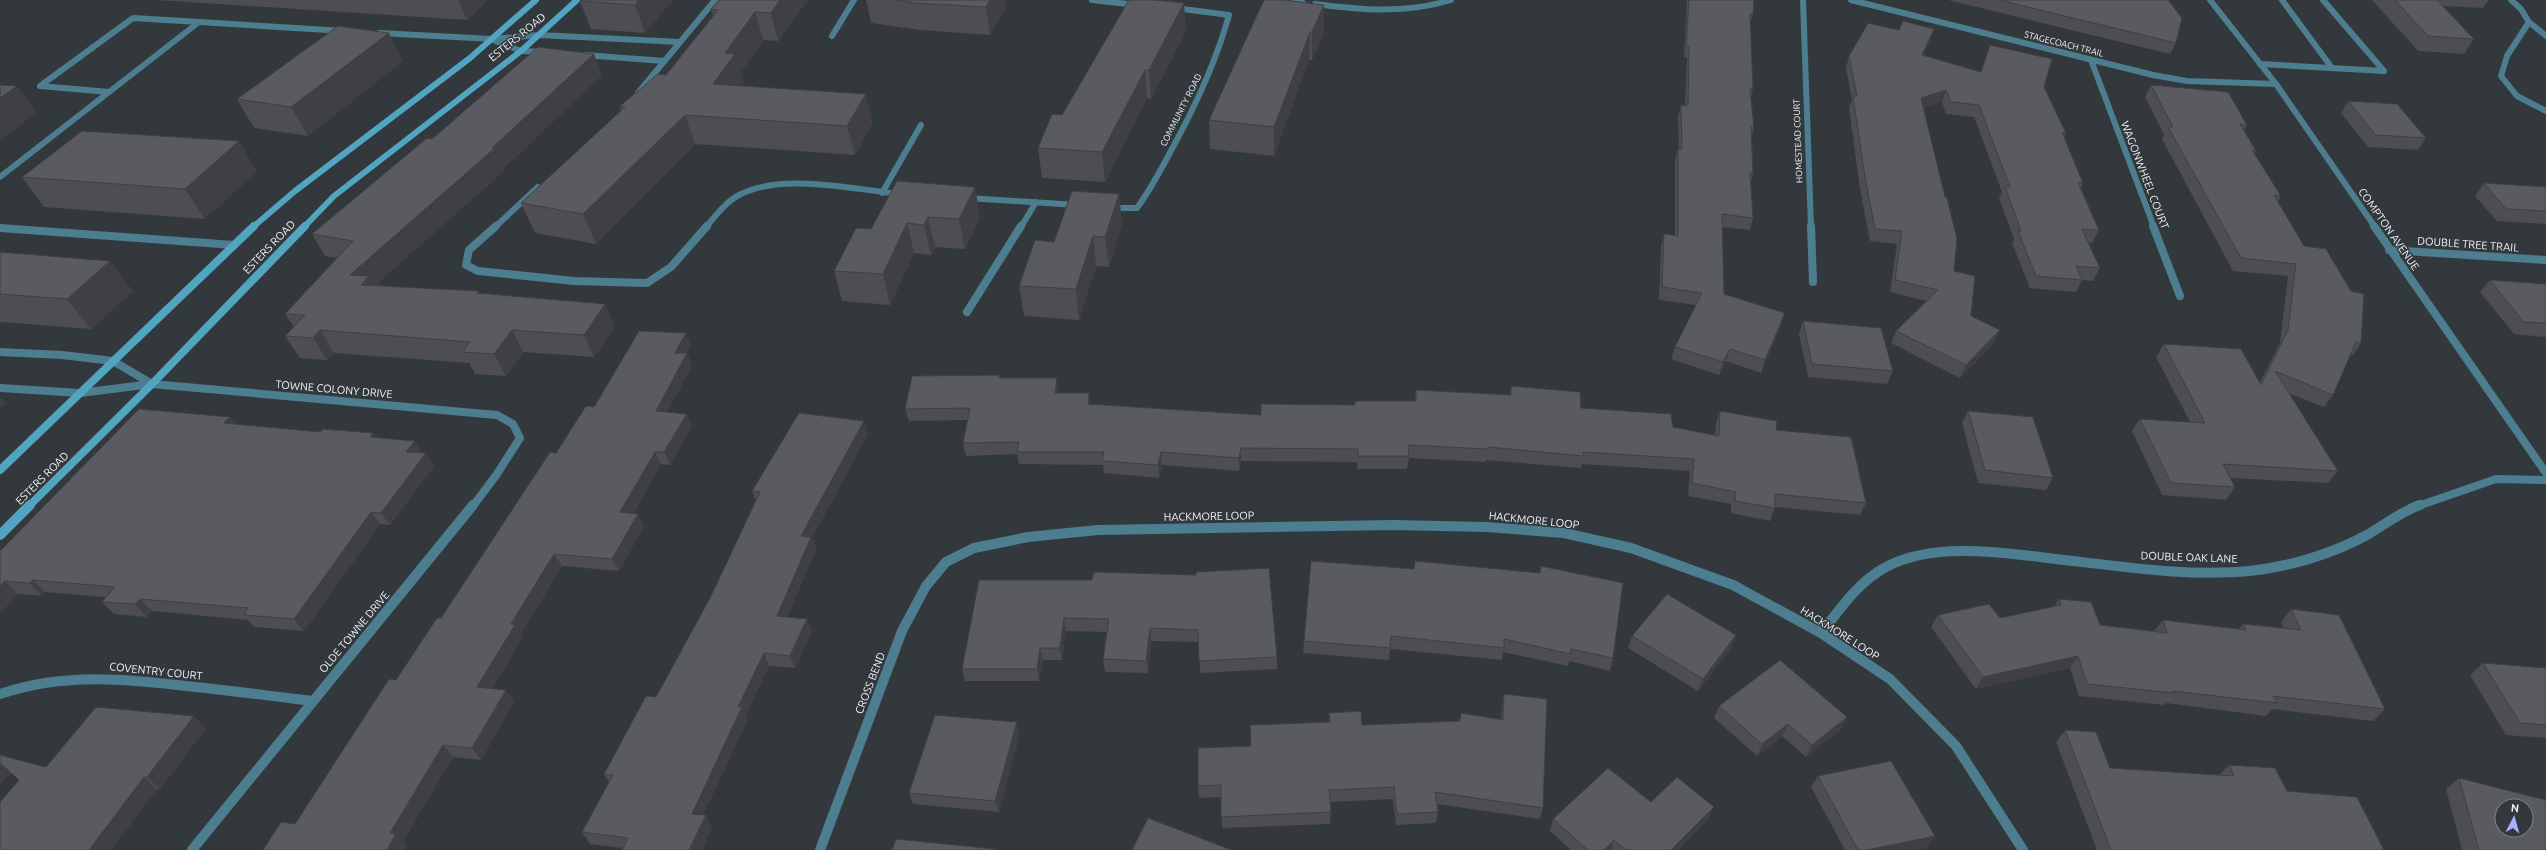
<svg xmlns="http://www.w3.org/2000/svg" width="2546" height="850" font-family="Ubuntu,sans-serif">
  <rect width="100%" height="100%" fill="#33383d"/>
  <g fill="none" stroke-linecap="round" stroke-linejoin="round">
    <path stroke="#4d7e8f" stroke-width="6" d="M1092,0L1137,5
      M1286,0L1303,3
      M2282,0L2332,68
      M2511,0L2521,9L2529,22
      M1315,4C1361,10 1406,14 1451,0
      M379,33L492,39L539,35L680,42
      M832,36L854,0
      M2546,36L2529,22L2507,56L2501,76L2517,96L2546,111
      M493,40L521,51L544,52
      M585,55L664,61
      M2260,64L2384,71L2323,0
      M109,92L40,86L133,18L199,22
      M638,93L715,0
      M0,177L199,22L344,31
      M882,193L921,125
      M967,198L1077,205
      M1111,208H1137C1151,189 1162,168 1173,147C1196,105 1216,62 1229,15L1175,8
      M495,227L538,187
      M706,227C716,215 726,202 739,195C782,172 855,190 902,194
      M1021,227L1036,202"/>
    <path stroke="#4d7e8f" stroke-width="8" d="M496,226L469,250L466,265L478,271L574,281L647,283L671,267L707,226
      M0,228L234,245
      M967,312L1021,226
      M0,352L62,355L113,361
      M0,388L80,393"/>
    <path stroke="#4d7e8f" stroke-width="6" d="M1803,0L1811,227
      M1851,0L2153,75L2187,81L2276,84
      M2091,60L2154,227"/>
    <path stroke="#4d7e8f" stroke-width="8" d="M1811,226L1813,282
      M2153,226L2180,296
      M2389,250L2546,260
      M113,361L152,384
      M80,393L152,384L497,415L513,424L520,438L497,474L473,506
      M2418,506L2496,479L2546,480"/>
    <path stroke="#4d7e8f" stroke-width="10" d="M1821,633C1841,608 1858,582 1886,567C1934,541 2005,553 2056,559C2118,566 2187,577 2249,571C2289,567 2332,554 2367,535C2384,525 2402,511 2420,505
      M0,694C65,672 128,679 195,687C234,691 273,696 312,701
      M192,850L473,505
      M820,850L902,631L926,586L946,562L974,548L1028,537L1098,530L1394,525L1486,527L1564,533L1631,548L1733,585L1821,633L1890,679L1956,746L2023,850"/>
    <path stroke="#4d7e8f" stroke-width="6" d="M2210,0L2276,84L2375,227"/>
    <path stroke="#4d7e8f" stroke-width="8" d="M2374,226L2546,473"/>
    <path stroke="#52a5c0" stroke-width="6" d="M253,227L295,191L470,58L536,0
      M304,227L334,196L521,51L577,0"/>
    <path stroke="#52a5c0" stroke-width="8" d="M0,470L254,226
      M29,506L152,384L305,226"/>
    <path stroke="#52a5c0" stroke-width="10" d="M0,535L30,505"/>
  </g>
  <path fill="#4d4d53" d="M156,0H487L467,20Z
    M581,0H673L645,33L591,29L580,1Z
    M719,0H808L778,41L763,40L741,72L744,82L741,86L873,122L855,155L695,144L596,244L535,233L521,203L621,111L620,106L666,75L713,16L711,9Z
    M866,0H1005L1006,9L990,35L920,30L871,23Z
    M1264,0L1324,33L1312,60H1309L1274,156L1210,149L1209,120Z
    M1687,0H1754L1753,14L1750,24L1753,88L1751,97L1754,128L1752,135L1753,174L1751,181L1753,218L1750,230L1722,227L1724,294L1781,326L1761,373L1726,361L1719,375L1671,359L1675,347L1696,305L1659,300L1661,246L1664,234L1675,236V161L1678,149H1679L1678,117L1681,105H1685L1687,58L1684,57Z
    M1948,0H2168L2176,43L2170,54Z
    M2372,0H2489L2483,8L2442,6L2474,39L2464,54L2418,51Z
    M1186,31L1151,99L1147,98L1105,182L1042,178L1038,148L1062,115Z
    M1930,41L1923,55L1981,72L1990,45L2044,87L2066,133L2064,137L2083,183L2081,188L2099,230L2092,243L2088,242L2100,268L2093,281L2082,280L2076,292L2030,288L2012,243L2014,239L1999,198L2002,192L1974,117L1946,114L1942,102L1924,107L1954,271L1971,316L1994,343L1960,378L1891,343L1896,331L1926,301L1890,292L1897,244L1870,241L1860,189L1849,107L1852,100L1846,68L1849,56Z
    M403,61L308,136L254,128L237,99Z
    M602,75L504,168L505,170L375,285L605,304L615,326L594,357L523,352L506,376L475,374L469,363L334,353L327,360L300,358L285,336L294,327L285,314L337,258L325,256L312,234L432,139Z
    M2151,85L2247,125L2244,130L2256,151L2254,154L2281,196L2278,202L2361,343L2352,356L2350,355L2333,395L2324,407L2288,393L2338,471L2328,483L2230,478L2235,487L2226,500L2162,495L2132,431L2140,419L2190,422L2156,357L2164,344L2260,382L2280,343L2288,276L2233,271L2162,139L2164,135L2145,97Z
    M2348,101L2426,138L2418,150L2368,147L2341,113Z
    M257,171L205,219L44,207L22,177Z
    M2484,183L2546,187V224L2497,221L2475,196Z
    M975,187L980,217L965,249L935,247L931,255L914,253L890,305L842,301L834,271L871,229Z
    M1119,194L1122,224L1109,267L1096,266L1079,320L1024,316L1019,286L1054,242Z
    M0,252L133,291L91,329L0,322Z
    M2490,280L2546,284V337L2514,334L2480,292Z
    M1803,321L1893,371L1887,384L1808,377L1799,334Z
    M691,346L687,353L692,366L667,412L687,414L692,426L670,465L661,464L633,514H638L644,526L619,571L562,566L521,634L523,637L492,689L514,702L481,760L453,757L403,841L407,846L404,850H263L295,824L441,618L556,453L594,407Z
    M999,375L1000,378L1059,391V393H1089L1091,405L1261,415L1354,405L1355,401H1415L1416,390L1510,395L1511,386L1581,408L1673,427L1715,435L1716,424L1720,411L1776,430L1866,503L1860,515L1775,507L1770,521L1731,513V504L1688,496L1690,471L1582,464L1581,468L1486,460V462L1409,458L1407,469H1357V462L1241,461L1239,471L1162,465L1159,478L1104,473L1103,465L1019,464L1017,454L966,456L963,443L968,420L909,421L905,409Z
    M1968,411L2053,478L2046,490L1978,483L1962,423Z
    M235,424L320,432L373,433L377,438L422,453L434,466L390,525L380,524L304,631L254,627L248,620L152,611L147,617L114,614L102,602L106,597L45,592L42,596L18,594L1,612H0V551Z
    M868,434L812,538L816,550L787,617L807,619L812,631L795,668L769,666L746,714L748,719L703,815L712,827L702,850H622L623,848L590,844L582,832L609,782L604,774L656,697L710,598L756,502L752,491Z
    M1415,561L1613,658L1610,671L1569,661L1568,666L1503,652L1502,660L1390,649L1389,660L1303,653L1304,641L1414,569Z
    M1092,580L1277,657V669L1200,673L1199,642L1151,641L1148,673L1105,672L1103,659L1107,632L1066,631L1062,660H1043L1039,681H965L962,669Z
    M2059,599L2100,625L2154,631L2163,620L2239,629L2243,624L2284,628L2281,622L2291,609L2385,709L2373,721L2272,709L2266,716L2166,703L2164,705L2079,696L2070,668L1976,689L1931,627L1938,615L2000,618L2054,607Z
    M1736,635L1732,647L1698,691L1628,648L1632,636Z
    M2483,663L2546,668V738L2506,735L2470,675Z
    M1504,694L1543,808L1540,819L1437,804L1438,812L1436,823L1396,825L1393,799L1330,802L1331,812L1330,824L1222,828L1221,797L1199,798L1198,786L1251,746L1329,722V713L1362,725L1459,721L1461,713L1501,719L1502,706Z
    M1719,706L1847,717L1841,729L1806,757L1782,736L1757,756L1714,718Z
    M206,728L160,789H157L111,850H0L19,780L11,773L0,784V755L46,767Z
    M2065,730L2110,768L2219,775L2229,765L2287,791L2384,850H2097L2056,742Z
    M1020,734L999,812L913,804L909,793Z
    M1818,776L1928,847L1915,850H1845L1811,787Z
    M2459,778L2546,850H2462L2446,789Z
    M1651,802L1709,818L1678,850H1571L1550,831L1553,819Z"/>
  <path fill="#3f3f44" d="M458,0H487L467,20Z
    M639,0H673L645,33L635,5Z
    M780,0H808L778,41L771,13Z
    M990,0H1005L1006,9L990,35L986,7Z
    M1184,3L1186,31L1151,99L1149,70Z
    M1324,5V33L1312,60V32Z
    M755,12L763,40L741,72L744,82L722,113L713,84L725,53Z
    M1934,29L1930,41L1917,67L1922,55Z
    M1310,32L1309,60L1274,156V127Z
    M389,33L403,61L308,136L291,107Z
    M594,54L602,75L504,168L505,170L375,286L374,306L350,275L492,148Z
    M1145,70L1147,98L1105,182L1102,152Z
    M17,86L37,113L0,140V98Z
    M1946,90L1942,102L1917,109L1921,98Z
    M866,94L873,122L855,155L847,126Z
    M685,115L695,144L596,244L583,214Z
    M239,141L257,171L205,219L185,189Z
    M975,187L980,217L965,249L959,219Z
    M1119,194L1122,224L1109,267L1105,237Z
    M928,217L935,247L931,255L924,225Z
    M907,223L914,253L890,305L883,274Z
    M1093,236L1096,266L1079,320L1076,289Z
    M110,261L133,291L91,329L67,299Z
    M605,304L615,326L594,357L584,335Z
    M1785,313L1781,326L1761,373L1765,360Z
    M320,330L334,353L327,360L313,338Z
    M512,330L523,352L506,376L494,354Z
    M2000,330L1994,343L1960,378L1966,365Z
    M686,333L691,346L680,365L675,353Z
    M1730,349L1726,361L1719,375L1723,362Z
    M687,353L692,366L661,424L656,411Z
    M1057,378L1059,391L1057,405L1055,393Z
    M1089,393L1091,406L1088,404Z
    M0,396L7,403L0,410Z
    M687,414L692,426L670,465L664,452Z
    M230,417L239,429L224,423Z
    M864,421L868,434L812,538L816,550L782,628L777,616L801,536Z
    M373,433L382,445L370,437Z
    M415,441L422,453L406,452Z
    M1241,448V461L1239,471V458Z
    M655,452L661,464L626,525L620,512Z
    M1161,452L1162,465L1159,478L1158,465Z
    M426,453L434,466L390,525L381,513Z
    M371,512L380,524L304,631L294,619Z
    M638,514L644,526L619,571L612,559Z
    M554,554L562,566L521,634L523,637L485,700L477,687L511,624Z
    M33,580L45,592L42,596L29,583Z
    M5,581L18,594L1,612L0,611V587Z
    M140,599L152,611L147,617L135,604Z
    M1064,618L1066,631L1062,660L1060,648Z
    M807,619L812,631L795,668L790,656Z
    M1150,628L1151,641L1148,673L1146,661Z
    M1736,635L1732,647L1698,691L1703,679Z
    M1040,648L1043,660L1039,681L1037,669Z
    M764,653L769,666L746,714L748,719L698,825L692,814L738,707Z
    M2078,656L2070,668L1976,689L1983,677Z
    M506,690L514,702L481,760L472,748Z
    M194,716L206,728L160,789L147,777Z
    M1847,717L1841,729L1806,757L1812,745Z
    M1017,722L1020,734L999,812L995,801Z
    M1788,724L1782,736L1757,756L1762,744Z
    M443,745L453,757L403,841L407,846L404,850H387L390,833Z
    M0,763L12,772L0,784Z
    M144,777L157,789L111,850H89Z
    M1714,807L1709,818L1678,850H1671Z
    M706,815L712,827L702,850H689Z
    M1935,836L1928,847L1915,850H1867Z
    M1614,840L1611,850H1604Z"/>
  <path fill="#5a5a61" stroke="#3f3f44" fill-rule="evenodd" d="M581,0H639L635,5L580,1Z
    M719,0H780L771,13L755,12L725,53L735,54L713,84L866,94L847,126L685,115L583,214L521,203L625,107L620,106L658,74L666,75L718,10L711,9Z
    M896,0H990L986,7L915,3Z
    M1129,0H1155L1184,3L1149,70H1145L1102,152L1038,148L1052,114L1062,115Z
    M1264,0H1284L1324,5L1312,32H1310L1274,127L1209,120Z
    M1689,0H1754L1753,14H1750L1753,88H1750L1754,128L1751,127L1753,174L1750,173L1753,218L1722,214L1724,294L1785,313L1765,360L1730,349L1723,362L1675,347L1702,293L1662,287L1664,234L1678,236V149H1682L1681,105L1688,106L1689,46H1686Z
    M1999,0H2168L2182,18L2176,43Z
    M2395,0H2437L2474,39L2428,36Z
    M1903,21L1934,29L1922,55L1981,72L1990,45L2052,59L2044,87L2066,133L2062,132L2083,183H2078L2099,230L2082,229L2100,268L2076,266L2082,280L2036,276L2018,231H2021L2005,186L2010,187L1979,105L1951,102L1946,90L1921,98L1945,197L1947,198L1957,239L1954,271L1975,276L1971,316L2000,330L1966,365L1896,331L1938,290L1895,280L1902,231L1875,229L1865,177L1853,96H1857L1849,56L1868,23L1899,30Z
    M338,26L389,33L291,107L237,99Z
    M538,47L594,54L492,148H495L350,275L369,276L361,285L479,291L477,293L605,304L584,335L512,330L494,354L463,352L470,342L320,330L313,338L285,336L305,315L285,314L353,241L312,234L427,138L432,139Z
    M0,85L17,86L0,98Z
    M2151,85L2228,92L2247,125L2240,124L2256,151L2252,150L2281,196L2274,195L2304,246L2326,249L2351,291L2364,294L2361,343L2356,342L2333,395L2275,371L2338,471L2223,464L2235,487L2171,483L2140,419L2205,423L2164,344L2241,349L2261,385L2288,330L2296,264L2241,258L2168,127H2173Z
    M2348,101L2397,104L2426,138L2376,135Z
    M82,131L239,141L185,189L22,177Z
    M897,181L975,187L959,219L928,217L924,225L907,223L883,274L834,271L856,228L871,229Z
    M2484,183L2546,187V211L2506,209Z
    M1072,191L1119,194L1105,237L1093,236L1076,289L1019,286L1035,240L1054,242Z
    M0,252L110,261L67,299L0,294Z
    M2490,280L2546,284V323L2524,322Z
    M1803,321L1881,328L1893,371L1812,364Z
    M639,331L686,333L675,353H687L656,411L687,414L664,452H655L620,512L638,514L612,559L554,554L511,624L515,625L477,687L506,690L472,748L443,745L390,833L396,834L387,850H263L281,822L295,824L389,679L396,680L437,618H441L550,452L556,453L586,406L594,407Z
    M999,375V378H1057L1055,393H1089L1088,404L1261,415V404L1355,405V401H1416V390L1511,395V386L1580,392L1581,408L1671,414L1673,427L1719,436L1720,411L1777,421L1776,430L1851,437L1866,503L1775,494V508L1735,501L1736,492L1692,483L1694,459L1583,452L1584,456L1488,447V449L1408,445L1409,456H1358V449L1241,448L1239,458L1161,452L1158,465L1102,461L1104,452H1017L1019,442L963,443L970,408L905,409L912,376Z
    M139,409L230,417L224,423L320,432L323,429L373,433L370,437L415,441L406,452L426,453L381,513L371,512L294,619L244,615L248,608L140,599L135,604L102,602L115,587L33,580L29,583L5,581L0,587V551Z
    M1968,411L2033,417L2053,478L1985,470Z
    M799,413L864,421L801,536L811,537L777,616L807,619L790,656L764,653L738,707H742L692,814L706,815L689,850H622L628,838L582,832L613,775L604,774L646,696L656,697L710,598L760,492L752,491Z
    M1311,561L1414,569L1415,561L1540,573L1541,566L1623,583L1613,658L1571,649V654L1504,639V648L1391,636L1390,648L1304,641Z
    M1269,568L1277,657L1199,661L1198,630L1150,628L1146,661L1103,659L1109,619L1064,618L1060,648H1040L1037,669H962L979,580H1092L1094,572L1196,575V572Z
    M1667,594L1736,635L1703,679L1632,636Z
    M2059,599L2091,602L2100,625L2167,633L2163,620L2246,630L2243,624L2301,630L2291,609L2339,615L2385,709L2273,696L2277,703L2173,691L2174,693L2087,684L2078,656L1983,677L1938,615L1989,604L2000,618L2061,605Z
    M1780,660L1847,717L1812,745L1788,724L1762,744L1719,706Z
    M2483,663L2546,668V725L2520,723Z
    M1504,694L1547,699L1543,808L1435,792L1438,812L1397,814L1394,787L1329,790L1331,812L1221,817V785L1198,786V748L1251,746L1250,725L1330,722L1329,713L1361,711L1362,725L1460,721L1461,713L1503,720Z
    M96,707L194,716L147,777H144L89,850H0V802L19,780L0,763V755L46,767Z
    M935,715L1017,722L995,801L909,793Z
    M2065,730L2096,732L2110,768L2234,776L2229,765L2275,768L2287,791L2357,797L2384,850H2111Z
    M1891,761L1935,836L1867,850H1858L1818,776Z
    M1608,768L1651,802L1677,777L1714,807L1671,850H1626L1614,840L1604,850H1588L1553,819Z
    M2459,778L2546,800V850H2479ZM2502,806H2526V830H2502Z
    M1148,818L1232,850H1132Z
    M896,839L995,849V850H892Z"/>
  <g text-anchor="middle" stroke-width="3" stroke-linejoin="round" paint-order="stroke">
    <g font-size="9" fill="#eef2f5" stroke="#33383d">
      <text transform="translate(2064 44) rotate(14)" y="3">STAGECOACH TRAIL</text>
      <text transform="translate(1181 110) rotate(-63)" y="3">COMMUNITY ROAD</text>
      <text transform="translate(1798 141) rotate(-92)" y="3">HOMESTEAD COURT</text>
    </g>
    <g font-size="11" fill="#eef2f5" stroke="#33383d">
      <text transform="translate(517 37) rotate(-39)" y="4">ESTERS ROAD</text>
      <text transform="translate(2145 175) rotate(69)" y="4">WAGONWHEEL COURT</text>
      <text transform="translate(2389 229) rotate(55)" y="4">COMPTON AVENUE</text>
      <text transform="translate(2468 244) rotate(4)" y="4">DOUBLE TREE TRAIL</text>
      <text transform="translate(269 247) rotate(-46)" y="4">ESTERS ROAD</text>
      <text transform="translate(334 389) rotate(5)" y="4">TOWNE COLONY DRIVE</text>
      <text transform="translate(42 478) rotate(-45)" y="4">ESTERS ROAD</text>
      <text transform="translate(1209 516) rotate(-1)" y="4">HACKMORE LOOP</text>
      <text transform="translate(1534 520) rotate(6)" y="4">HACKMORE LOOP</text>
      <text transform="translate(2189 557) rotate(2)" y="4">DOUBLE OAK LANE</text>
      <text transform="translate(354 632) rotate(-50)" y="4">OLDE TOWNE DRIVE</text>
      <text transform="translate(1840 633) rotate(32)" y="4">HACKMORE LOOP</text>
      <text transform="translate(156 671) rotate(6)" y="4">COVENTRY COURT</text>
      <text transform="translate(870 683) rotate(-69)" y="4">CROSS BEND</text>
    </g>
  </g>
  <g transform="translate(2514 818) rotate(6)"><circle r="19" fill="#33383d" stroke="#7e8287"/>
  <path d="M0-3L7 15L0 10L-7 15Z" fill="#aab0fc"/>
  <text y="-6" font-size="11" font-weight="bold" text-anchor="middle" fill="#eef2f5">N</text>
  </g>
</svg>
